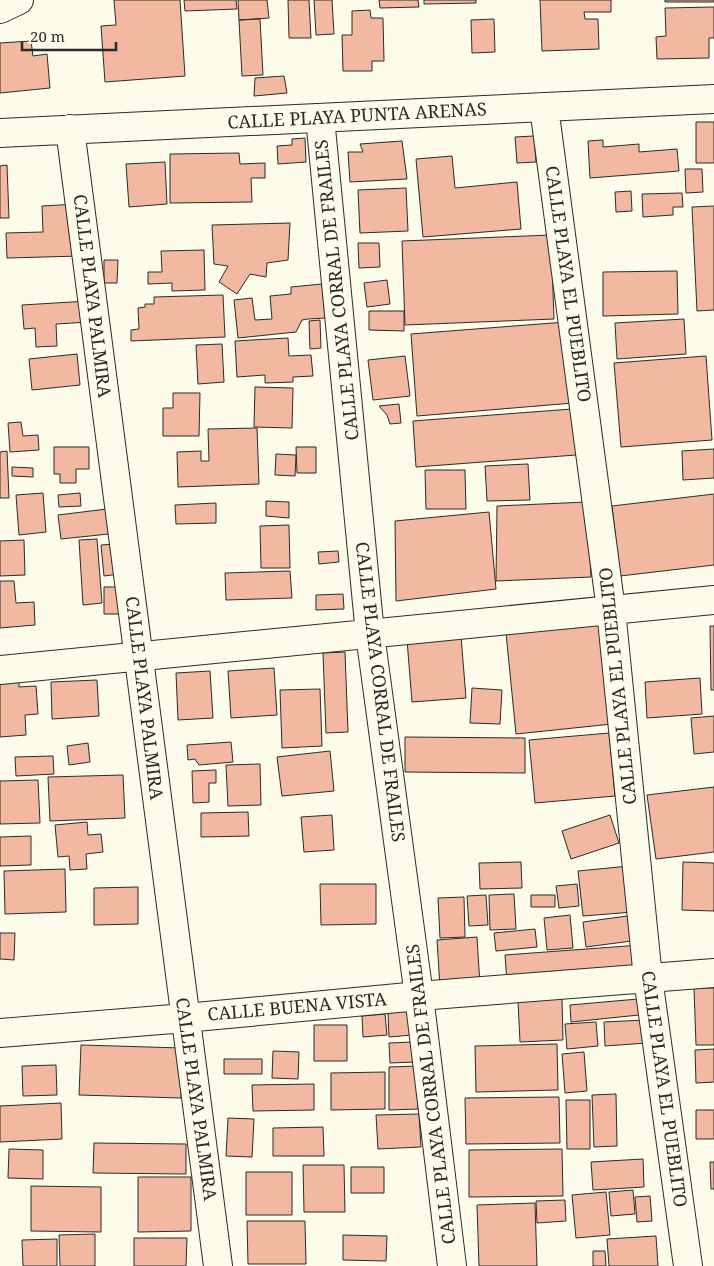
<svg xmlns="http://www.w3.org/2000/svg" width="714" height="1266" font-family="'Noto Serif',serif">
  <rect width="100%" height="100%" fill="#fdfbea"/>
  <path fill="#f2b8a0" stroke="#2b2b2b" d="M114,0H180L185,76L105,82L101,26L116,25Z
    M184,0H236L237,9L185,11Z
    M238,0H267L269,18L239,20Z
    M288,0H309L311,38H289Z
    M314,0H332L334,34L316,35Z
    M379,0H418L419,7L380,8Z
    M424,0H476V3L424,4Z
    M540,0H611V12H584L585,19H598L599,49L542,51Z
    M665,0H714V2H665Z
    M714,7V38H709V58L657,59L656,37L666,36L665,8Z
    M370,10L371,18H383L384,61H372V71H343L342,35H352V11Z
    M260,19L263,75L242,76L239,20Z
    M494,19L495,52L472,53L471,20Z
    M31,41L33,56L47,54L50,88L0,93V43Z
    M284,76L287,93L254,96L255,78Z
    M696,122H714V163H696Z
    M534,136L536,162L517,163L515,137Z
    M305,138L306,162L278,164L277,146L292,145V139Z
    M603,140V147L639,144V152L677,149L679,171L590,178L588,141Z
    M402,141L407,179L350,182L348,152H363L360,144Z
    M239,153L240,164L265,163V178H251L252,202L170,203V154Z
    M452,156L455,188L517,182L521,229L423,237L416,159Z
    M165,162L167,204L129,207L126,164Z
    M7,165L9,218H0V166Z
    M685,169H702L703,192L686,193Z
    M406,188L408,231L360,233L358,190Z
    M631,191L632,211L616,212L615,192Z
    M682,193L683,207H673V215L643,217L642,194Z
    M78,204L80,256L7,258L6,233L43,232L42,206Z
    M714,206V310L697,311L692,207Z
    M290,223L288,260L267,263L266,277L250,274L237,294L219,282L228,266L214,264L212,225Z
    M551,235L554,319L405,325L402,241Z
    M358,243H379L380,267L359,268Z
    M204,250L205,290L172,291V283L148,284V272H162L161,251Z
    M104,260H118L117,283H104Z
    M677,271L678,314L603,316V272Z
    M387,280L390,304L367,307L364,283Z
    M322,284L325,318L308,319L302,320L296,332L238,338L234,300L252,298L255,320L272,319L270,296L291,294V287Z
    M223,295L225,337L131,341V330L139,329L138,308L145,307V304H154V297Z
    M88,301L89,322L56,324L57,346L36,347L35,328L24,329L22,305Z
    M369,311H404V331L369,330Z
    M684,319L686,354L617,359L615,323Z
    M320,320L321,348L310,349L309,321Z
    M566,322L573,403L417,416L411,334Z
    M288,338L289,356L311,355L313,376L293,377V382L265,383V375L237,377L235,341Z
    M222,344L224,382L198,384L196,345Z
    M77,354L80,385L32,390L29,359Z
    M405,356L410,396L373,400L368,360Z
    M706,356L712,440L621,447L614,363Z
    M255,387L293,388L292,428L254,427Z
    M173,393H200L199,436H163V408H173Z
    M399,404L401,423L390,424L387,415L379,406Z
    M572,409L576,455L416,467L413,421Z
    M21,422L23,436L38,435L39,450L10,452L8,423Z
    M257,428L259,484L178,487L177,452L201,451V461H209L208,429Z
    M54,447H89V469H76V483H60V474H54Z
    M296,447H316V473H297Z
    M714,449V478L683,480L682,451Z
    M7,451L9,498H0V452Z
    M276,454L296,455L295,476L275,475Z
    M528,464L530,500L487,501L485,466Z
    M12,467L33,468V477L12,476Z
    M425,470H465L466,509H426Z
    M43,493L46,532L19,535L16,495Z
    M80,493L81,506L59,507L58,495Z
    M714,494V565L620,576L612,506Z
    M266,501L289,502V518L266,516Z
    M587,502L591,577L496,581L497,506Z
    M216,503V523L176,524L175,505Z
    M115,508L118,533L61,539L58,515Z
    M489,512L496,589L396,601L395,521Z
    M289,525L290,568H261L260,526Z
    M97,539L102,603L83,605L79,540Z
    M24,540L25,575L0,576V541Z
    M116,544L119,574L104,576L101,545Z
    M338,551L339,562L319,564L318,552Z
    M290,571L292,598L226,600L225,573Z
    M0,581H14L16,603L34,602L35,625L0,628Z
    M104,587H118L119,614H104Z
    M343,594L344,609L316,610V595Z
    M601,623L612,724L516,734L506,633Z
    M710,626H714V690H711Z
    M461,636L466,698L412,702L407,640Z
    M345,652L348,732L326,733L323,653Z
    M274,668L277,715L231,718L228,671Z
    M210,671L213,718L178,720L176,673Z
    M700,678L702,714L647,718L645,682Z
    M97,680L99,716L52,719L51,682Z
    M19,681V687L36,686L38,714L25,715L26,735L0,737V682Z
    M472,688L502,690L500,724L470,723Z
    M320,689L322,746L282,748L280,690Z
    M714,716V752L694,754L691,718Z
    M609,733L615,796L535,803L529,740Z
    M405,737L525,738V773L405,772Z
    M231,742L233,762L199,765L195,759L188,760L187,745Z
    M88,743L90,762L69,765L67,746Z
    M330,751L334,791L282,796L277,757Z
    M53,756L54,774L16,776L15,757Z
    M260,764L261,805L228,806L226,765Z
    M216,770V783H209V802L193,803L192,771Z
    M123,775L125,818L50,821L48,777Z
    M38,780L40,823L0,824V781Z
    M714,787V852L656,859L647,795Z
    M248,812L249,836L201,837V813Z
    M332,815L334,850L304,852L301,817Z
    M610,815L619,843L571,859L562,831Z
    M87,822L88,835L101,834L103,852L86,854L87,869L70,870L69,856L58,857L55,825Z
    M31,836V865L0,866V837Z
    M521,862L522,888L480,889L479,863Z
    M683,862L714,863V911L682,910Z
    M629,866L633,912L583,916L578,871Z
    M65,869L66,912L5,914L4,871Z
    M320,884H376V924L321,925Z
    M577,884L579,906L559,908L556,886Z
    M138,887V924L94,925V888Z
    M514,894L516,929L490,930L489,895Z
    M486,895L488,925L469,926L467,896Z
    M531,895H555V907H531Z
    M464,897L465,937L440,938L438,898Z
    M570,915L573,948L547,950L544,918Z
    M635,915L639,940L586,947L583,922Z
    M535,929L537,947L496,951L494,933Z
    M0,933H15L14,960L0,959Z
    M477,937L480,985L440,987L437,940Z
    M641,945L643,973L507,983L505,955Z
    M694,988H714V1045H696Z
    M562,999L563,1040L520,1042L518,1001Z
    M638,999L639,1015L571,1022L570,1005Z
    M411,1011L412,1035L389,1037L388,1012Z
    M385,1014L387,1035L363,1037L362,1016Z
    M645,1020L647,1043L605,1046L604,1022Z
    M596,1022L598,1046L567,1049L565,1024Z
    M314,1025H347V1061H314Z
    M414,1042L415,1062L390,1063L389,1043Z
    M557,1044L558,1090L476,1092L475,1046Z
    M81,1045L182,1048L181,1098L79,1095Z
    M714,1049V1082L696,1083L695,1050Z
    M273,1051L299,1052L298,1079L272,1078Z
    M584,1052L587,1091L565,1093L562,1054Z
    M224,1059H262V1074H224Z
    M56,1065L57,1095L23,1096L22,1066Z
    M418,1066V1109L389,1110V1067Z
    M385,1072V1109L331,1110V1073Z
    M314,1084V1110L253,1111L252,1085Z
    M616,1094L617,1146L594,1147L592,1095Z
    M559,1097L560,1143L466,1144L465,1098Z
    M566,1100H590V1149H567Z
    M61,1103L62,1139L0,1142V1106Z
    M696,1110H714V1139H696Z
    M419,1114L421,1147L378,1149L376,1115Z
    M228,1118L254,1119L252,1157L226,1156Z
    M323,1127L324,1156H273V1128Z
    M94,1143L186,1144V1174L93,1173Z
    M9,1149L43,1150V1179L8,1178Z
    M562,1149L563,1196L469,1197V1150Z
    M643,1159L644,1187L593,1190L591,1162Z
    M710,1162H714V1189H711Z
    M303,1165H344L345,1212H304Z
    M351,1167H384V1193H351Z
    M246,1172H292V1215H246Z
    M138,1177H191V1231L138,1232Z
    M31,1186L101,1187V1232L31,1231Z
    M633,1190L635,1214L611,1216L609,1192Z
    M606,1192L610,1235L576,1238L572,1195Z
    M650,1196L652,1221L637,1222L635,1197Z
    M565,1200L566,1221L537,1223L536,1201Z
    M535,1203L537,1266H479L477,1205Z
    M247,1221H305L306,1264H248Z
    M95,1234V1266H60L59,1235Z
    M343,1235L387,1236L386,1261L343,1260Z
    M656,1236L658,1266H609L607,1239Z
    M134,1238H187L186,1266H134Z
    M57,1239V1266H23L22,1240Z
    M593,1251H605L606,1266H593Z"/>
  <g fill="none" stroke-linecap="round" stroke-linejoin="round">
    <g stroke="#2b2b2b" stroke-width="30">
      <path id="street" d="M0,9L19,0
        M544,107L611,610L648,978L688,1266
        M320,118L370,634L419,996L452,1266
        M70,129L218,1266
        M0,133L714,99
        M0,670L714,600
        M0,1033L185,1018L419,996L714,973"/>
    </g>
    <use href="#street" stroke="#fdfbea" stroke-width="28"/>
  </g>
  <g text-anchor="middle" stroke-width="4" stroke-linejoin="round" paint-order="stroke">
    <g font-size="18" fill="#2b2b2b" stroke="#fdfbea">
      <text transform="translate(357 116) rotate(-3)" y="6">CALLE PLAYA PUNTA ARENAS</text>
      <text transform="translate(568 284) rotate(82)" y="6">CALLE PLAYA EL PUEBLITO</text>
      <text transform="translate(337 290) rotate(-96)" y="6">CALLE PLAYA CORRAL DE FRAILES</text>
      <text transform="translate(92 296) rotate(83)" y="6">CALLE PLAYA PALMIRA</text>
      <text transform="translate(618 686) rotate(-96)" y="6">CALLE PLAYA EL PUEBLITO</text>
      <text transform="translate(380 692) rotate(83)" y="6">CALLE PLAYA CORRAL DE FRAILES</text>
      <text transform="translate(144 698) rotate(83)" y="6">CALLE PLAYA PALMIRA</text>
      <text transform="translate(297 1007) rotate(-5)" y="6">CALLE BUENA VISTA</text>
      <text transform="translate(664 1089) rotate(82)" y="6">CALLE PLAYA EL PUEBLITO</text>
      <text transform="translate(431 1094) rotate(-97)" y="6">CALLE PLAYA CORRAL DE FRAILES</text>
      <text transform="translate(196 1099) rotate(82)" y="6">CALLE PLAYA PALMIRA</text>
    </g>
  </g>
  <path d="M22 42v8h94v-8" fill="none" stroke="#2b2b2b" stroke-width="2.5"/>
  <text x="30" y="42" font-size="15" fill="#2b2b2b" stroke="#fdfbea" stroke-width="4" paint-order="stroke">20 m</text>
</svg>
